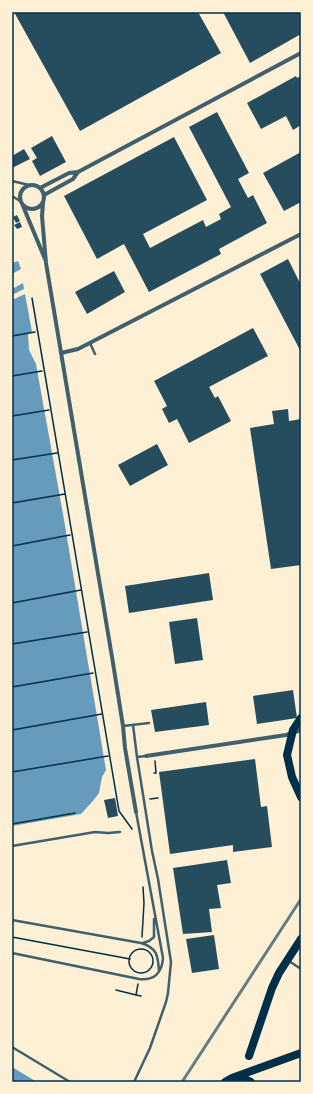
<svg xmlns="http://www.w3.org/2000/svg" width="313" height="1094" font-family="Signika,sans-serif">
  <rect width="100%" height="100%" fill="#fdf0d5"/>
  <path fill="#669bbc" d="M18,261L21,269L12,274V263Z
    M23,283L24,289L12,295V289Z
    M25,294L32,332L28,334L29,350L36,364L63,514L106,770L102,777L99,793L92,802L81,814L12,826V300Z
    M12,1067L37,1082H12Z"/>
  <path fill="#264d5e" d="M14,12H198L221,53L80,131Z
    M223,12H301V34L250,63Z
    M296,76L297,78L301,76V125L293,130L286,116L261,129L247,103Z
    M217,112L249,173L238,179L248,198L253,195L267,223L219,249L221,254L149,292L124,244L97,259L64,196L174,137L207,200L143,234L150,248L203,220L206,227L221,219L219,214L231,207L189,127Z
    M52,136L66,162L40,176L32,161L37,158L31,148Z
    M24,149L30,159L12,168V156Z
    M301,152V202L284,211L263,173Z
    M17,215L20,221L16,223L13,217Z
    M20,222L22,227L17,229L14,225Z
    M288,259L301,285V352L260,274Z
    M114,271L125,292L87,314L75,292Z
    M253,328L268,356L209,387L215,398L218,396L231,421L189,443L177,419L169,423L162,409L167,406L154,381Z
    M288,409L289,421L301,419V565L271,569L250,428L274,424L272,411Z
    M157,444L168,465L130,486L118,465Z
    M209,573L213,600L129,613L125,586Z
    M197,618L203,660L175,664L169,622Z
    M293,690L297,718L257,724L253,696Z
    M206,702L209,725L155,732L151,710Z
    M255,759L261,807L267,806L272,847L233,852V845L170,854L159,772Z
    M115,798L118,816L108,818L104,800Z
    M227,860L231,883L217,885L221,908L209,909L212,932L183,934L173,868Z
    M214,935L219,969L192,973L186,939Z"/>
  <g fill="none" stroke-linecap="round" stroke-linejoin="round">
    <path stroke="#003049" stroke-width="1.5" d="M32,298L119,811L132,829
      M12,336L35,332
      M12,376L42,371
      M12,416L49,410
      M12,460L57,453
      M12,503L65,494
      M12,546L70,535
      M12,603L81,590
      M12,644L87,632
      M12,687L93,673
      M12,730L102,714
      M12,772L108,756
      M154,773H156L155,761
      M150,799L158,798
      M12,824L75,813
      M12,937L130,959
      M142,937L144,903L143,887
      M129 961a12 12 0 1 1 24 0a12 12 0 1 1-24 0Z
      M116,990L136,995L138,984
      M136,995L141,996"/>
    <path stroke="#3f606c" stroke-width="2.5" d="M12,181L29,185
      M12,196L20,201
      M90,343L95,354
      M133,725L137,757
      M123,726L149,723
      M12,846L95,832L108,833L120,832
      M12,920L141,943C157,948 158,955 159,971
      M143,943L149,941L154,937V919
      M12,953L139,979C154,981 162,973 163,958L136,812
      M289,961L301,969
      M12,1047L70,1082
      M134,1082L150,1048L166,1002L168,993L171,962L158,879L152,851L137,757L146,756"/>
    <path stroke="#3f606c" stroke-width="4" d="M20 197a12 12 0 1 1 24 0a12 12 0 1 1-24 0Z
      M40,188L69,173L78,172L301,53
      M44,195L73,179L78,172
      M43,203L42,216L46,263L113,663L123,726L125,748L136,812
      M23,206L45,259
      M61,353L78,349L301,234
      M146,756L286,735L301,730"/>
    <path stroke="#003049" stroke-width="8" d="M301,718L293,730L287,755L292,777L301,797
      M249,1056L272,988L279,973L301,939
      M235,1079H245L251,1082
      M225,1082L232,1078L301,1053"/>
    <path stroke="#657d81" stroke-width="3" d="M182,1082L301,899"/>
  </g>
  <rect width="313" height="1094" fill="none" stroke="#fdf0d5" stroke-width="26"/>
  <rect x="13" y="13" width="287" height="1068" fill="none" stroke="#003049" stroke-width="1.5"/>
</svg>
